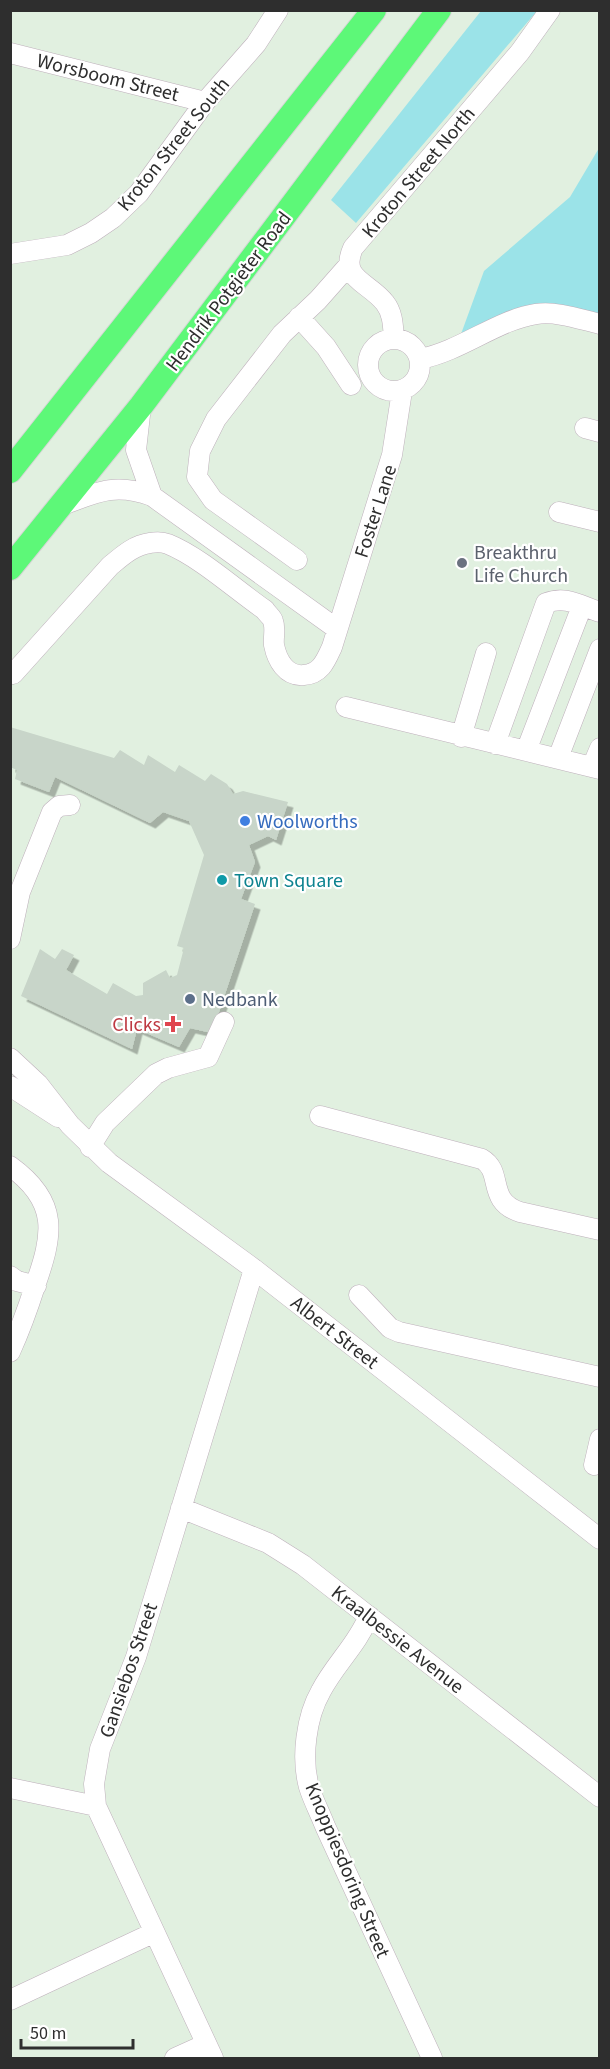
<svg xmlns="http://www.w3.org/2000/svg" width="610" height="2069" font-family="'Source Sans 3',sans-serif">
  <defs>
    <filter id="shadow"><feDropShadow dx="5.5" dy="5.5" stdDeviation="0" flood-color="#0004"/></filter>
  </defs>
  <rect width="100%" height="100%" fill="#e1f0e0"/>
  <path fill="#9be3e8" d="M481,11H537L356,223L331,200Z
    M599,148V314L461,334L484,271L570,197Z"/>
  <path fill="#c8d5c9" filter="url(#shadow)" d="M10,727L114,758L120,750L144,765L148,755L175,772L179,765L205,781L211,774L227,784L233,794L243,791L288,802L276,840L268,836L249,845L255,862L241,899L255,904L212,1033L190,1028L179,1047L137,1029L132,1049L21,996L40,949L55,959L62,949L74,955L66,970L107,994L113,983L136,996L143,995V983L166,970L170,978L177,975L184,948L177,946L204,855L189,821L163,812L150,823L55,777L49,792L15,779L17,770L10,767Z"/>
  <g fill="none" stroke-linecap="round" stroke-linejoin="round">
    <g stroke="#beb0bb" stroke-width="21">
      <path id="minor" d="M10,53L205,102
        M10,254L67,245L91,233L113,218L139,193L205,102L256,44L278,10
        M299,317L326,347L351,385
        M368 365a26 26 0 1 1 52 0a26 26 0 1 1-52 0Z
        M394,339C393,326 393,313 385,303C369,282 339,279 353,248L520,52L550,10
        M420,359C461,351 497,320 536,314C557,311 579,319 600,324
        M141,406L136,450L152,496
        M585,428L600,432
        M60,506C95,493 114,482 152,496L337,629
        M559,512L600,522
        M297,560L213,500L197,477L200,451L216,419L282,334L318,300L348,266
        M13,674L110,566C122,556 134,545 150,543C155,542 163,542 168,544C200,557 236,590 265,610C267,614 272,617 273,621C276,629 273,637 274,645C277,660 286,677 304,675C321,674 326,660 332,647L392,455L402,391
        M346,707L600,769
        M461,737L486,653
        M495,744L546,603C566,595 581,606 600,612
        M526,751L582,606
        M558,758L600,649
        M592,767L600,748
        M10,939L20,892L52,812L59,806L70,805
        M10,1058L38,1084L70,1125L109,1163L254,1269L600,1539
        M10,1086L58,1117
        M320,1116L482,1159C504,1172 486,1201 520,1212L600,1230
        M90,1147L105,1123L156,1074L168,1068L208,1057L224,1022
        M10,1166C60,1202 53,1235 35,1286C28,1308 20,1330 10,1352
        M10,1276L17,1281L36,1286
        M359,1295L390,1328L399,1332L600,1377
        M594,1465L600,1439
        M181,1508L268,1543L303,1565L600,1797
        M369,1616C357,1645 335,1664 321,1691C306,1717 301,1758 309,1787C313,1800 320,1813 325,1826L432,2058
        M10,1788L96,1806
        M10,2000L153,1933
        M175,2058L206,2044
        M213,2058L96,1806L94,1784L100,1749L136,1657L254,1269"/>
    </g>
    <g stroke="#d5d5d5" stroke-width="26">
      <path id="major" d="M10,471L374,10
        M10,568L141,406L439,10"/>
    </g>
    <use href="#minor" stroke="#fff" stroke-width="20"/>
    <use href="#major" stroke="#5df878" stroke-width="24"/>
  </g>
  <circle fill="#6b7280" stroke="#fff" stroke-width="2" cx="462" cy="563" r="6"/>
  <circle fill="#3f7fe0" stroke="#fff" stroke-width="2" cx="245" cy="821" r="6"/>
  <circle fill="#0f9aa8" stroke="#fff" stroke-width="2" cx="222" cy="880" r="6"/>
  <circle fill="#5c6f8a" stroke="#fff" stroke-width="2" cx="190" cy="999" r="6"/>
  <path fill="#e0444e" stroke="#fff" stroke-width="2" d="M170 1015h6v6h6v6h-6v6h-6v-6h-6v-6h6z"/>
  <g text-anchor="middle" stroke-width="4.5" stroke-linejoin="round" paint-order="stroke">
    <g font-size="20" fill="#2e2e2e" stroke="#fff">
      <text transform="translate(108 77) rotate(14)" y="7">Worsboom Street</text>
      <text transform="translate(173 144) rotate(-51)" y="7">Kroton Street South</text>
      <text transform="translate(418 172) rotate(-50)" y="7">Kroton Street North</text>
      <text transform="translate(228 291) rotate(-53)" y="7">Hendrik Potgieter Road</text>
      <text transform="translate(375 511) rotate(-72)" y="7">Foster Lane</text>
      <text transform="translate(335 1332) rotate(38)" y="7">Albert Street</text>
      <text transform="translate(398 1639) rotate(38)" y="7">Kraalbessie Avenue</text>
      <text transform="translate(128 1670) rotate(-71)" y="7">Gansiebos Street</text>
      <text transform="translate(348 1870) rotate(67)" y="7">Knoppiesdoring Street</text>
    </g>
    <g font-size="20" fill="#5b616d" stroke="#fff" text-anchor="start">
      <text x="474" y="559">Breakthru<tspan x="474" dy="23">Life Church</tspan></text>
    </g>
    <g font-size="20" fill="#366cbe" stroke="#fff" text-anchor="start">
      <text x="257" y="828">Woolworths</text>
    </g>
    <g font-size="20" fill="#0d838f" stroke="#fff" text-anchor="start">
      <text x="234" y="887">Town Square</text>
    </g>
    <g font-size="20" fill="#4e5e75" stroke="#fff" text-anchor="start">
      <text x="202" y="1006">Nedbank</text>
    </g>
    <g font-size="20" fill="#be3a42" stroke="#fff" text-anchor="end">
      <text x="161" y="1031">Clicks</text>
    </g>
  </g>
  <rect width="610" height="2069" fill="none" stroke="#2e2e2e" stroke-width="24"/>
  <path d="M21 2039v9h112v-9" fill="none" stroke="#2e2e2e" stroke-width="3"/>
  <text x="30" y="2039" font-size="18" fill="#2e2e2e" stroke="#ffffff" stroke-width="4.5" paint-order="stroke">50 m</text>
</svg>
